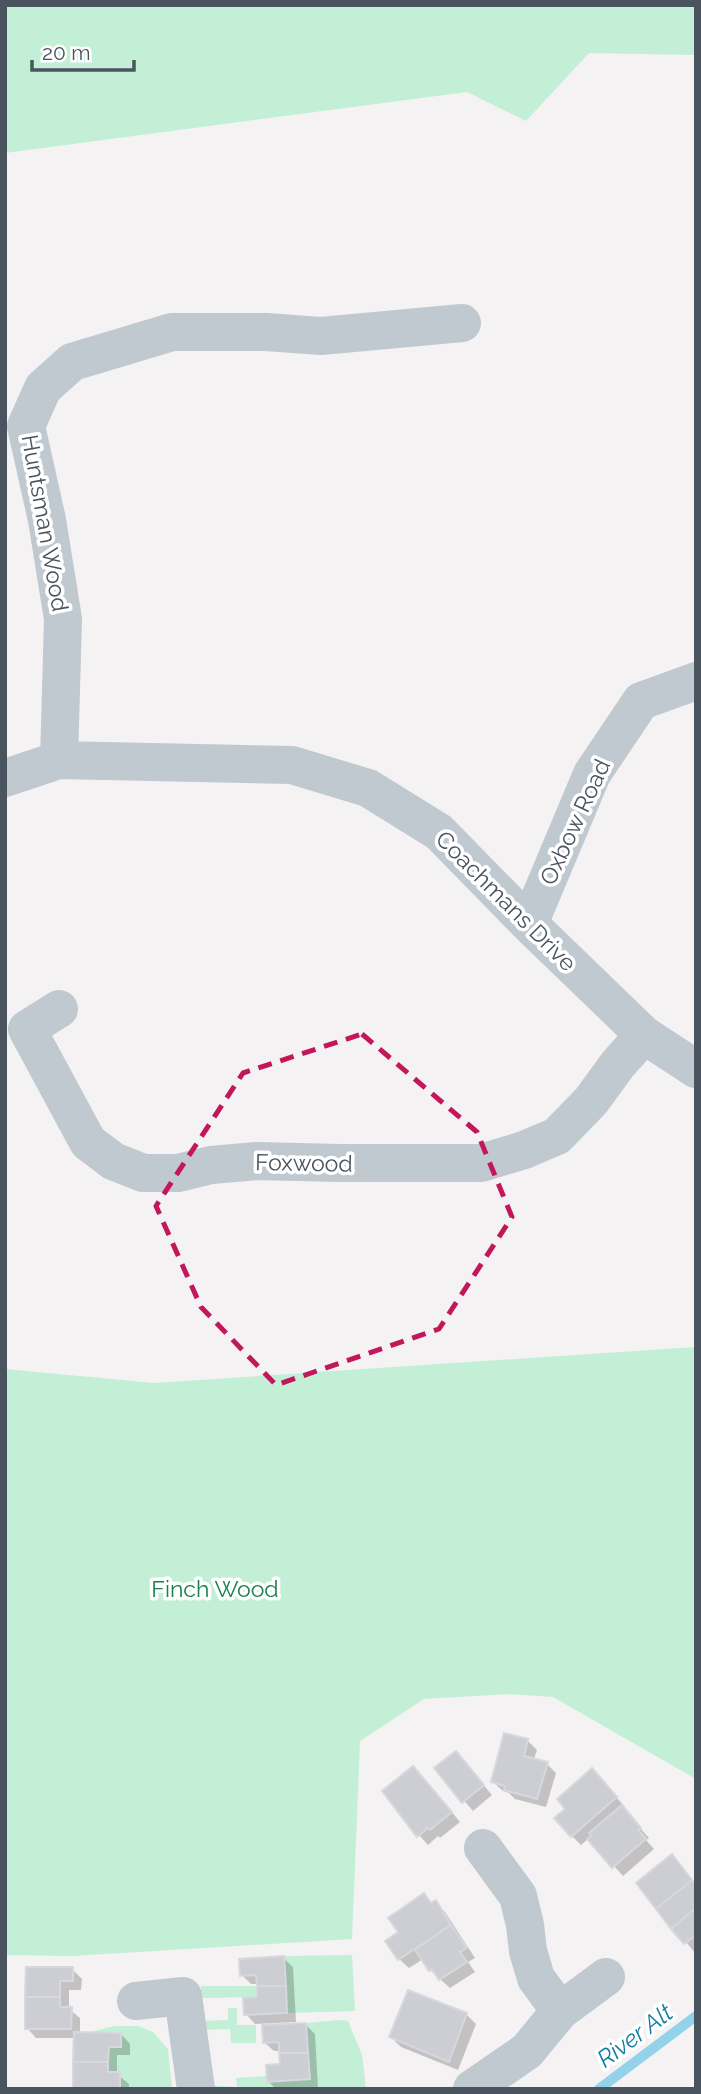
<svg xmlns="http://www.w3.org/2000/svg" width="701" height="2094" font-family="Raleway,sans-serif">
  <rect width="100%" height="100%" fill="#f4f2f2"/>
  <path fill="#c3efd6" d="M5,5H696V55L589,53L526,121L467,92L5,153Z
    M696,1347V1779L553,1697L509,1694L424,1699L360,1741L352,1939L73,1956L5,1955V1369L154,1383Z
    M352,1955L355,2011L287,2013L284,1956Z
    M201,1986H257V1997L201,1998Z
    M228,2008H237V2025H256V2043H231L230,2029L202,2030V2021L228,2020Z
    M339,2020L348,2021L362,2055L366,2089H205L203,2085L237,2087L236,2078L266,2076L267,2082L309,2079L306,2023Z
    M115,2026H138L153,2032L168,2049L172,2089H120C106,2069 108,2070 109,2047L121,2046V2033L90,2032Z"/>
  <path fill="#0003" d="M527,1740L537,1750L534,1759L547,1764L556,1773L546,1807L515,1799L509,1793L503,1791L493,1782Z
    M456,1753L492,1795L473,1811L437,1769Z
    M423,1777L460,1822L440,1838L438,1836L428,1845L419,1835Z
    M601,1780L625,1807L623,1809L649,1838L646,1840L654,1849L623,1876L589,1838L581,1845L572,1836Z
    M672,1857L696,1884L695,1953L638,1883Z
    M424,1896L433,1904L435,1902L445,1912L475,1958L468,1962L475,1972L450,1988L430,1970L423,1959L409,1968L399,1959L401,1933Z
    M283,1958L293,1967L296,2022L255,2024L246,2014L259,1999V1984H251L242,1975Z
    M27,1969H72L82,1979L81,1990H69V2009L80,2018V2034H121L130,2044V2055H117V2074L129,2084V2089H75V2038H36L27,2028Z
    M466,2014L476,2024L458,2070L401,2047L391,2037Z
    M306,2025L315,2034L318,2088L276,2089L268,2081L282,2066L281,2051H274L264,2042Z"/>
  <g fill="none" stroke-linecap="round" stroke-linejoin="round">
    <path stroke="#92d3ea" stroke-width="10" d="M599,2089L696,2016"/>
  </g>
  <path fill="#ccced4" stroke="#d6d8dd" stroke-width="2" d="M504,1733L528,1739L524,1756L548,1762L537,1799L504,1790L505,1786L491,1782Z
    M456,1751L484,1785L462,1803L434,1768Z
    M413,1766L452,1812L430,1830L428,1828L417,1837L382,1791Z
    M592,1768L617,1797L571,1837L554,1818L565,1809L557,1799Z
    M622,1805L641,1828L638,1830L646,1839L612,1868L587,1839L591,1836L589,1833Z
    M672,1854L692,1880L656,1909L636,1883Z
    M692,1880L696,1885V1908L671,1929L656,1909Z
    M424,1893L431,1903L436,1900L451,1925L398,1960L385,1941L398,1932L388,1918Z
    M696,1908V1935L684,1944L671,1929Z
    M451,1925L467,1948L460,1952L467,1962L439,1980L432,1969L429,1971L415,1950Z
    M284,1956L286,1986H257L256,1975L240,1976L239,1959Z
    M26,1967H73V1981H60V1997H25Z
    M257,1986H286L287,2013L244,2015L243,1998L257,1997Z
    M408,1990L467,2013L449,2062L389,2037Z
    M25,1997H60V2007H72L71,2029H25Z
    M306,2023L308,2053H279V2042L263,2043L262,2025Z
    M74,2032L121,2033V2047H109L108,2062H73Z
    M279,2053H308L310,2079L267,2082L266,2065L280,2064Z
    M73,2062H108V2072H120V2089H73Z"/>
  <g fill="none" stroke-linecap="round" stroke-linejoin="round">
    <path stroke="#c0c8d0" stroke-width="38" d="M59,760L63,619L47,520L26,426L43,388L72,362L172,332H266L321,336L462,323
      M5,778L59,760L292,765L368,788L439,832L529,924L644,1035L696,1069
      M529,924L592,774L641,701L696,681
      M59,1009L27,1029L88,1142L113,1161L143,1173H178L211,1165L257,1161L340,1163H481L524,1150L557,1136L591,1101L618,1064L644,1035
      M483,1848L518,1896L525,1925L528,1951L536,1978L560,2011
      M136,2001L183,1996L196,2089
      M472,2089L527,2051L560,2011L606,1977"/>
  </g>
  <path fill="none" stroke="#c2185b" stroke-width="5" stroke-dasharray="14 9" stroke-linejoin="round" d="M362,1034L477,1132L512,1217L439,1329L276,1385L201,1307L156,1206L243,1073Z"/>
  <g text-anchor="middle" stroke-width="7" stroke-linejoin="round" paint-order="stroke">
    <g font-size="23" fill="#4a545f" stroke="#fff">
      <text transform="translate(45 523) rotate(80)" y="8">Huntsman Wood</text>
      <text transform="translate(575 822) rotate(-65)" y="8">Oxbow Road</text>
      <text transform="translate(506 901) rotate(45)" y="8">Coachmans Drive</text>
      <text transform="translate(304 1163) rotate(1)" y="8">Foxwood</text>
    </g>
    <g font-size="23" fill="#1b8052" stroke="#fff">
      <text x="215" y="1597">Finch Wood</text>
    </g>
    <g font-size="24" font-style="italic" fill="#117da2" stroke="#fff">
      <text transform="translate(635 2036) rotate(-37)" y="8">River Alt</text>
    </g>
  </g>
  <rect width="701" height="2094" fill="none" stroke="#4a545f" stroke-width="14"/>
  <path d="M32 60v10h102v-10" fill="none" stroke="#4a545f" stroke-width="3.5"/>
  <text x="42" y="60" font-size="21" fill="#4a545f" stroke="#ffffff" stroke-width="5" paint-order="stroke">20 m</text>
</svg>
